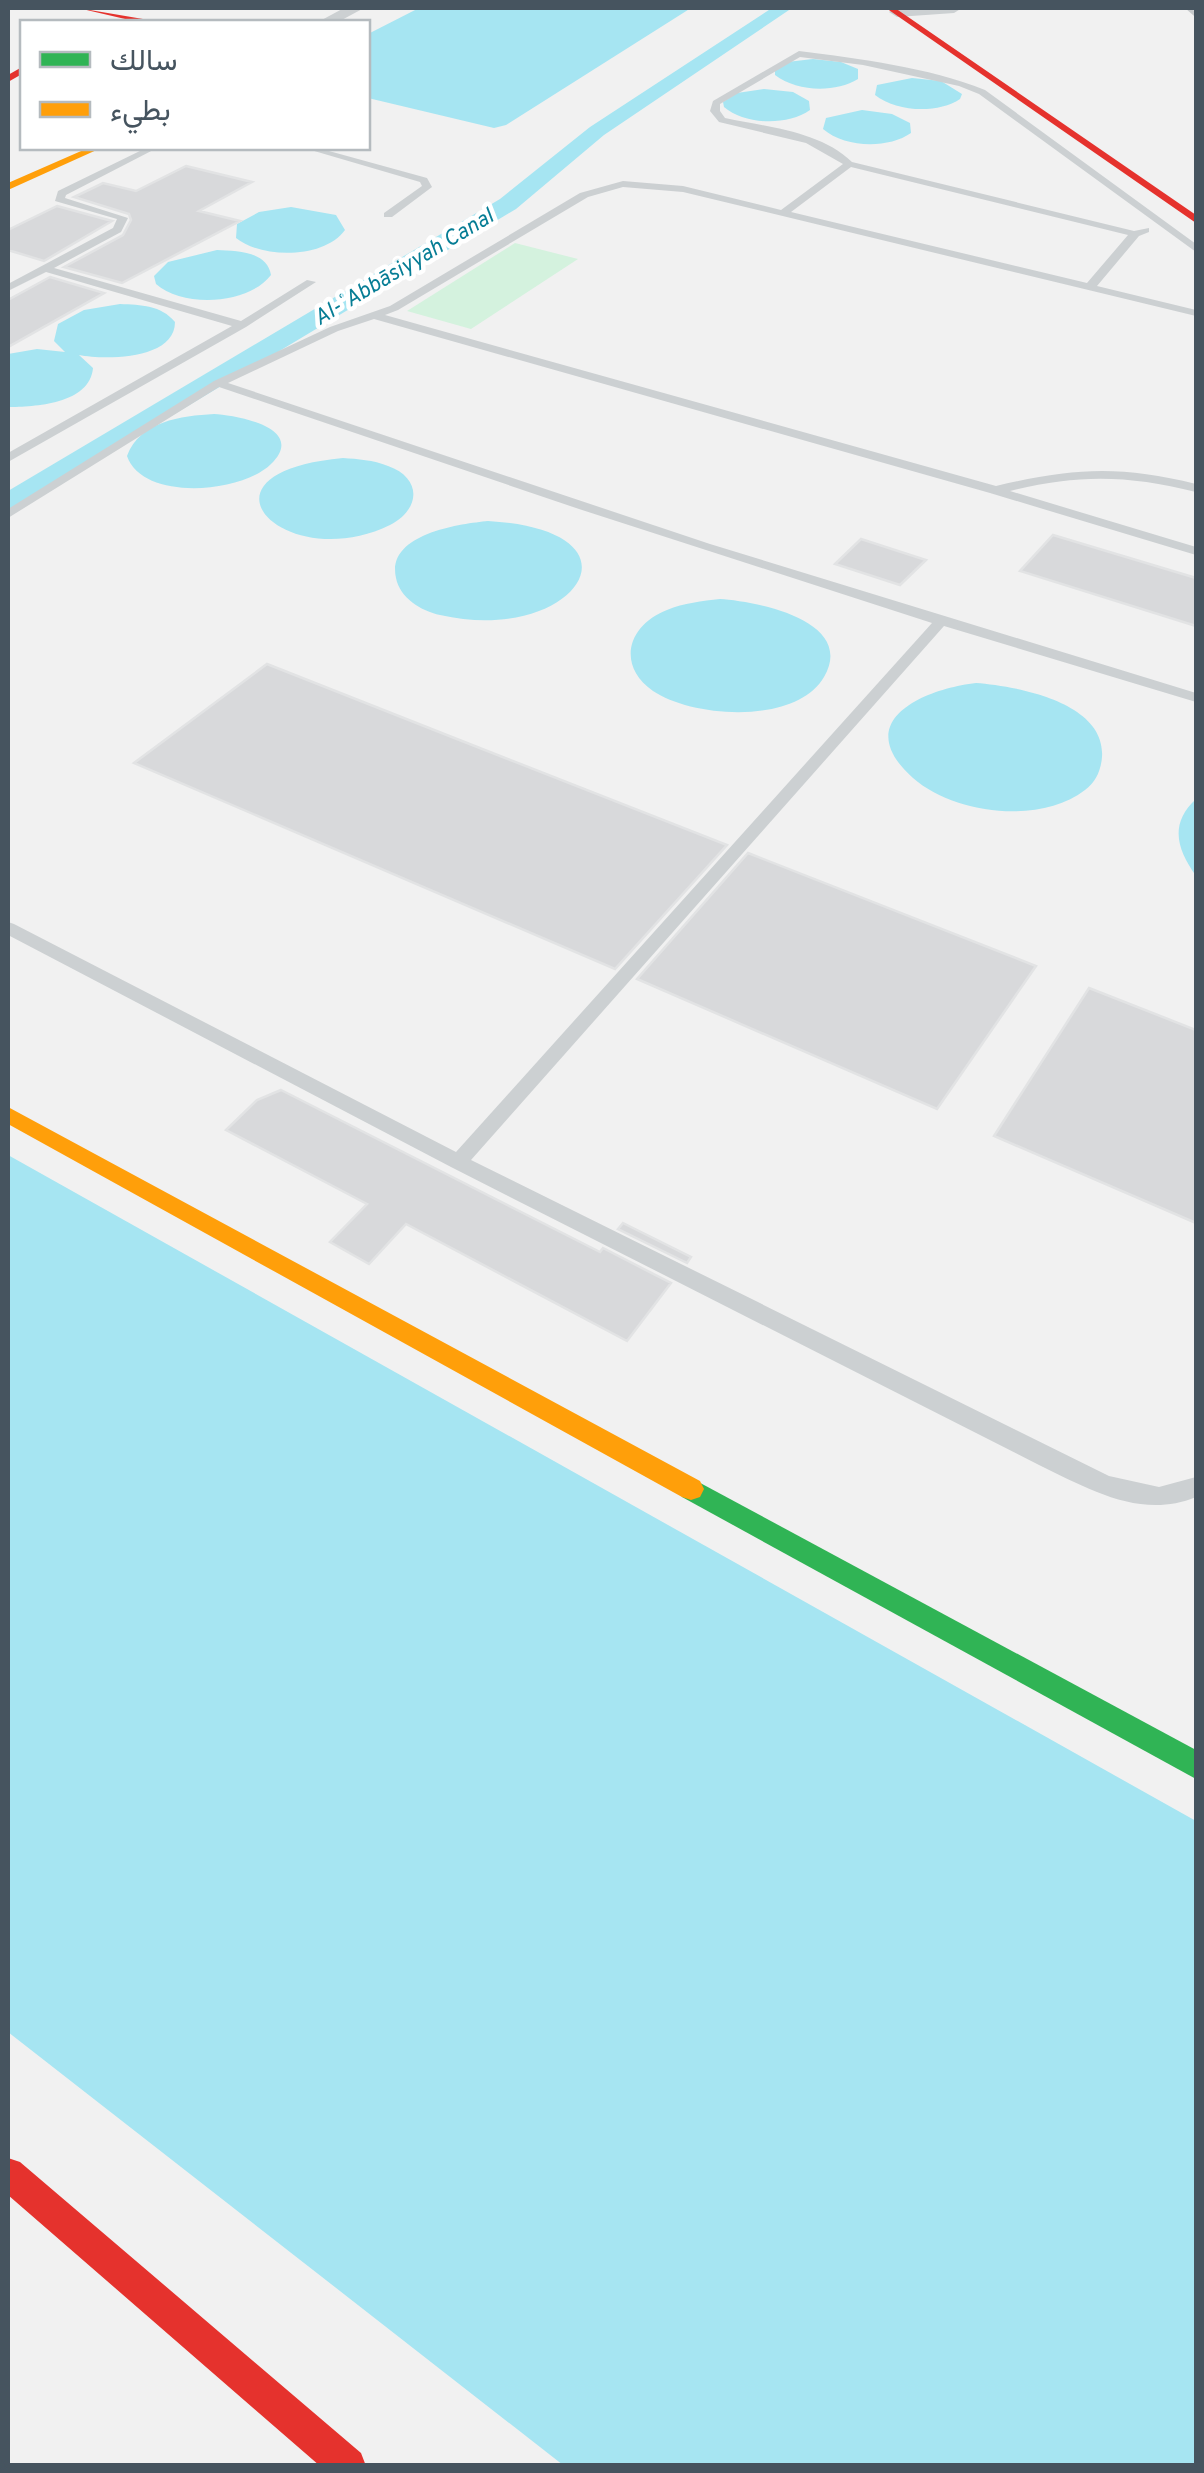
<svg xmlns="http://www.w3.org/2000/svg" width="1204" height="2473" font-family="Overpass,Vazirmatn,sans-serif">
  <rect width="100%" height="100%" fill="#f1f1f1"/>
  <path fill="#d4f2de" d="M515,243L578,259L471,329L407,311Z"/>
  <path fill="#a6e5f2" d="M419,8H691L506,125L494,128L368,98V34Z
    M813,59L841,62L858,69V79C835,93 797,92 775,75V70L787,62Z
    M912,78L941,81L962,94L960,99C938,114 896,112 875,95L877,85Z
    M764,89L793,92L809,101L810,110C787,126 745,125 724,107L723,102L737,93Z
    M862,110L892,114L910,123L911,133C888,149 845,148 823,129L826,118Z
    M291,207L336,215L345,230C324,259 262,259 236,238L237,224L259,212Z
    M217,250C237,251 267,251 271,275C248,305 183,308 156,284L154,276L168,262Z
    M120,304C141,305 161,305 175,322C175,360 105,360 79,355L93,368C90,404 34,407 8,407V354L37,349L65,352L54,341L58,324L84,310Z
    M214,414C236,415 308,428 271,464C242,493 143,502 127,456C140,421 181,416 214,414Z
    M343,458C358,459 373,460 388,466C422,478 421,509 390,525C286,576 181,473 343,458Z
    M488,521C655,531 574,646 440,615C421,611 400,598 396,578C386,534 459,524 488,521Z
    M720,599C754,601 857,620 824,677C796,725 693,718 653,691C616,665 628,625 667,610C684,603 702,601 720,599Z
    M976,683C1016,686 1106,702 1102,757C1101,770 1096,782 1085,790C1040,825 954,814 913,778C849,721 924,689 976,683Z
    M1196,799V876C1177,849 1169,824 1196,799Z
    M8,1155L1196,1821V2465H563L8,2032Z"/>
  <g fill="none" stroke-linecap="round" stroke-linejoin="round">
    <path fill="#a6e5f2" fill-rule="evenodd" d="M772,8H792L604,135L516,209L18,508L8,510V491L500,199L590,127Z"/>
  </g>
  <path fill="#d8d9db" stroke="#e2e3e4" stroke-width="2.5" d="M186,166L252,182L199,211L240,221L122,283L64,267L123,235L131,220L129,214L74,197L103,183L136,191Z
    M57,206L112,221L44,261L8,250V230Z
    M50,277L104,293L8,347V300Z
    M1053,535L1196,578V626L1020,571Z
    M861,539L926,560L900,585L835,564Z
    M267,664L462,741L727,845L615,969L134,763Z
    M748,853L1036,966L937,1109L637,979Z
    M1089,988L1196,1030V1223L994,1136Z
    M281,1090L600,1252L603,1248L671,1283L627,1341L406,1224L369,1264L330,1242L367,1204L226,1130L257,1100Z
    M623,1223L691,1257L687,1263L618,1229Z"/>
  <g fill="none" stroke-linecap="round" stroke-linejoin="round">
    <path fill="#ccd0d2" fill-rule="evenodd" d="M799,51C861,59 927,67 985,90L1196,244V252L979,94L959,86L863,65L800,57L720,104V111L725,118C767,127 820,131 852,162L1134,231L1149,228V232L1139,236L1097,286L1196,310V316L683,192L623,187L588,197L398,310L385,315L996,486C1073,468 1119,465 1196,484V492C1128,475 1078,474 1010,491L1196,547V555L990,493L374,319L338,331L228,383L710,544L1196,693V702L944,626L471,1160L1109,1476L1159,1487L1196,1477V1497C1141,1520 1089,1489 1039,1465L451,1167L8,935V922L14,924L456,1152L932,623L579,509L219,387L8,518V509L214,381L330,327L390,306L580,193L623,181L683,186L781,210L843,164L806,143L719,122L710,111L713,101ZM851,167L1128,235L1087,283L791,212Z
      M146,148H157L66,195L65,198L128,218L121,232L54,268L241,321L307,280L316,282L246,327L8,462V453L232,326L46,272L8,291V284L113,228L117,219L55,201L58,191Z
      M304,148H318L427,178L432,187L392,217H384V213L422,186L420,182Z"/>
    <path fill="#ccd0d2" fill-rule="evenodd" d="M344,8H364L338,22H318Z
      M962,8L954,13L897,17L889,12L895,8Z"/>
    <path fill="#30b455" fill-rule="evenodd" d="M691,1478L1196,1750V1779L682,1497L678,1489L682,1481Z"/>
    <path fill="#ff9f0a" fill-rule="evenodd" d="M88,148H101L8,190V183Z
      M8,1107L700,1481L704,1489L700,1497L691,1500L682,1497L8,1124Z"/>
    <path fill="#e5322d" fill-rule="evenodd" d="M78,8L143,19L138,22Z
      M886,8H895L1196,215V223Z
      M22,67V74L8,82V75Z
      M8,2158L20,2162L361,2453L366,2466H320L8,2195Z"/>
    <path stroke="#c6c9cb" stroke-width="4" d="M1188,8L1196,15"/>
  </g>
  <g text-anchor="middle" stroke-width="9" stroke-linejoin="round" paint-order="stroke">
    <g font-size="22" font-style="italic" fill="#067d95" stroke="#fff">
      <text transform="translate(403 266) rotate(-31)" y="8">Al-ʿAbbāsiyyah Canal</text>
    </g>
  </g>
  <rect width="1204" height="2473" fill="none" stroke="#46545f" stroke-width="20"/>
  <rect x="20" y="20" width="350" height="130" fill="#ffffff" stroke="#b5bbbf" stroke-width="2.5"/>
  <rect x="40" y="52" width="50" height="15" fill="#30b455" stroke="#b5bbbf" stroke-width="2.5"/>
  <text x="110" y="70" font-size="30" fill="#46545f">سالك</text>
  <rect x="40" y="102" width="50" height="15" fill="#ff9f0a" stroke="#b5bbbf" stroke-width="2.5"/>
  <text x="110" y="120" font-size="30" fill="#46545f">بطيء</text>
</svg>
